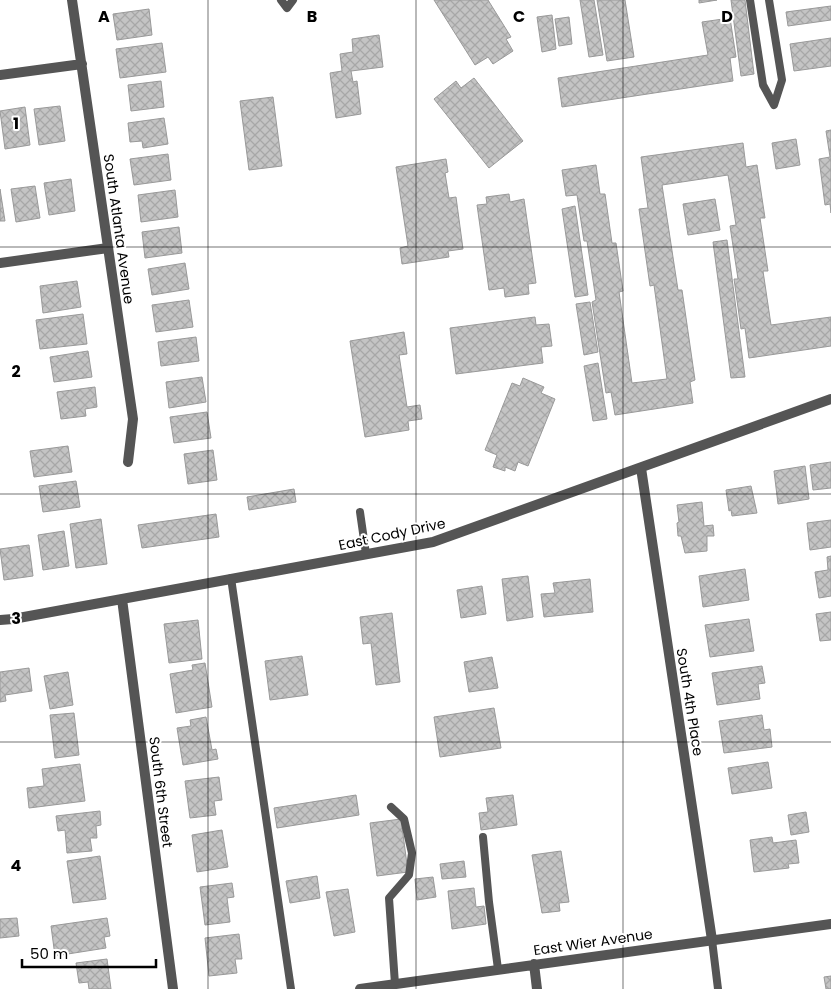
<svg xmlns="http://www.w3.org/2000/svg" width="831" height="989" font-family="Poppins,sans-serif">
  <defs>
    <pattern id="building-cross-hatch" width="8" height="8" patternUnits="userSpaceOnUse" patternTransform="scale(1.25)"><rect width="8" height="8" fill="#c4c4c4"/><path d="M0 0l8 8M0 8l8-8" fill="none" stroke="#a7a7a7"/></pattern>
  </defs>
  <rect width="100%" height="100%" fill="#fff"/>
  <path fill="url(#building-cross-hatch)" stroke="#999" d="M434,0H488L511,37L506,39L513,51L493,64L488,57L475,65Z
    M580,0H594L603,55L589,57Z
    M597,0H625L634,57L607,61Z
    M699,0H717L699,3Z
    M731,0H745L754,74L741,76Z
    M831,6V20L788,26L786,12Z
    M149,9L152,35L117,40L113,14Z
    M552,15L556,49L542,52L537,17Z
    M569,17L572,44L559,46L555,19Z
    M730,18L736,57L730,58L733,81L562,107L558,78L708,55L702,22Z
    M379,35L383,67L351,71L353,82L357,81L361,114L336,118L330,73L342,71L340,54L353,52L352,39Z
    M831,38V66L794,71L790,44Z
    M162,43L166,72L120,78L116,49Z
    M474,78L523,141L489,168L434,99L456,81L461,88Z
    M161,81L164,107L131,111L128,85Z
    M273,97L282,166L249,170L240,101Z
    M60,106L65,141L39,145L34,109Z
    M25,107L30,145L5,149L0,111Z
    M164,118L168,144L143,148L142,141L130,142L128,123Z
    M831,130V213L830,204L825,205L819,159L830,157L826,131Z
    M796,139L800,165L776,169L772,143Z
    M743,143L746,167L757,165L765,218H760L768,271H763L771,325L831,317V346L749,358L745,328L741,329L734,279H738L730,226L736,225L728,175L662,185L678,290H682L695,380L690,382L693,403L615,415L611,392L606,393L592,302L596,300L587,241H584L577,195L566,196L562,170L596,165L600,194H605L612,243H616L623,291L619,292L632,383L667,379L654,285L650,286L639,209L648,208L641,157Z
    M168,154L171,180L134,185L130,159Z
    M446,159L448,172L445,173L449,198L456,197L463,249L448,251L449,257L402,264L400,248L408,246L396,167Z
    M71,179L75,211L49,215L44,183Z
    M35,186L40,218L16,222L11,189Z
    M0,189L5,221H0Z
    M175,190L178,217L141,222L138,195Z
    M509,194L510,202L524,199L536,283L528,284L529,294L505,297L504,288L489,290L477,205L487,204L486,197Z
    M715,199L720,230L688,235L683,204Z
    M575,206L588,295L575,297L562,209Z
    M179,227L182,253L145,258L142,232Z
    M727,240L745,377L731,378L713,242Z
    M185,263L189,289L152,295L148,269Z
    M77,281L81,307L43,313L40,286Z
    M189,300L193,327L156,332L152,305Z
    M590,302L598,352L584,355L576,304Z
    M83,314L87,344L40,349L36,320Z
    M535,317L536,325L549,324L552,346L541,347L543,363L456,374L450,328Z
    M404,332L407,354L399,355L407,407L420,405L422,419L408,421L409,430L365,437L350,341Z
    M196,337L199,361L161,366L158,342Z
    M88,351L92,377L54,382L50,357Z
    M598,363L607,419L593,421L584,366Z
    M202,377L206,402L169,408L166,382Z
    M523,378L544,387L541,393L555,399L528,466L518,462L515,471L505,467V471L493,467L497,455L485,450L512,383L520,386Z
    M95,387L97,407L85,409L86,416L61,419L57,392Z
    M207,412L211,438L174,443L170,417Z
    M68,446L72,472L34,477L30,451Z
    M213,450L217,480L188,484L184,454Z
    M831,462V488L813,490L810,465Z
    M805,466L809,499L778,504L774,471Z
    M76,481L80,507L43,512L39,486Z
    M751,486L757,513L732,516L731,510L729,511L726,490Z
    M294,489L296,502L249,510L247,497Z
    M702,502L704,526L713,525L714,536H707V551L685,553L681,536H678L677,523L679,522L677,505Z
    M216,514L219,537L142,548L138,525Z
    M101,519L107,564L76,568L70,524Z
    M831,520V547L810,550L807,523Z
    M64,531L69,566L43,570L38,535Z
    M29,545L33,576L4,580L0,549Z
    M831,556V596L819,598L815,572L828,570L827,557Z
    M745,569L749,600L703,607L699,576Z
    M528,576L533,617L507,621L502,579Z
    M590,579L593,612L544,617L541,594L555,593L553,583Z
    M482,586L486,614L461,618L457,590Z
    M831,612V640L820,641L816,614Z
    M392,613L400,682L376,685L371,643L363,644L360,617Z
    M749,619L754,651L710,657L705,625Z
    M198,620L202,659L169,663L164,624Z
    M302,656L308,695L270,700L265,661Z
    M492,657L498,688L469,692L464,662Z
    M205,663L212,707L176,713L170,674L193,670L192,665Z
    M762,666L765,683L758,684L760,699L717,705L712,673Z
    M29,668L32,691L5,695L6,701L0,702V672Z
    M68,672L73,705L50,709L44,676Z
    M494,708L501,748L440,757L434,717Z
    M74,713L79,755L55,758L50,715Z
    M762,715L764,730L770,729L772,747L724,753L719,721Z
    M206,717L212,750L216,749L218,759L183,765L177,728L191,726L190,720Z
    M768,762L772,788L732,794L728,768Z
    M80,764L85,801L29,808L27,788L44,786L42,769Z
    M219,777L222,800L214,801L216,815L190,818L185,781Z
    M356,795L359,815L277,828L274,808Z
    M513,795L517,825L481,830L479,813L488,812L486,798Z
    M100,811L101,825L96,826L97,838H90L92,851L67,853L65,830L58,831L56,816Z
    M806,812L809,832L791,835L788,815Z
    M401,819L408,872L377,876L370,823Z
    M222,830L228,867L197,872L192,835Z
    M772,837L773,843L796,840L799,863L788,864L789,868L754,872L750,840Z
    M561,851L569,902L559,903L560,911L542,913L532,855Z
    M100,856L106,899L73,903L67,861Z
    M464,861L466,877L442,879L440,864Z
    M317,876L320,898L290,903L286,881Z
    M433,877L436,897L417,900L415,879Z
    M232,883L234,897L227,898L230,922L205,925L200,887Z
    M474,888L476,907L484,906L486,924L452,929L448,891Z
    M348,889L355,932L334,936L326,892Z
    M17,918L19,936L0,938V919Z
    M107,918L110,936L104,937L106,948L55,956L51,926Z
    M239,934L242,959H235L237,973L209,976L205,938Z
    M107,959L111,989H89L88,982L79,983L76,963Z
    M831,976V989H826L824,977Z"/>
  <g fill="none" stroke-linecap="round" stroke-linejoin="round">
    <path stroke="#555" stroke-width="8" d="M281,0L287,8L293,0
      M750,0L763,85L774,105L782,80L769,0
      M360,512L366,554
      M231,578L291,989
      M391,807L404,819L412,853L409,875L389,898L395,984
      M483,837L489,902L498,969
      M712,940L718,989"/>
    <path stroke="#555" stroke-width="10" d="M72,0L133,419L128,462
      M0,75L82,64
      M0,263L108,248
      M641,468L712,940
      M122,599L173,989
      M0,620L13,619L433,542L831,399
      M534,964L537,989
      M360,989L831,924"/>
  </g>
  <path fill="none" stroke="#000" stroke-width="1" stroke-opacity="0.55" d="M208,0V989M416,0V989M623,0V989M0,247H831M0,494H831M0,742H831"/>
  <g text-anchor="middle" stroke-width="4" stroke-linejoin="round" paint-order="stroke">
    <g font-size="14" fill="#000" stroke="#fff">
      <text transform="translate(119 229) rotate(82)" y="5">South Atlanta Avenue</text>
      <text transform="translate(392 534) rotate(-12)" y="5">East Cody Drive</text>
      <text transform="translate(690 702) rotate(81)" y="5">South 4th Place</text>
      <text transform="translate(161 792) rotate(83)" y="5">South 6th Street</text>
      <text transform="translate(593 942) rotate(-8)" y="5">East Wier Avenue</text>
    </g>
  </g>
  <g font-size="16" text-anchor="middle" font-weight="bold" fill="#000" stroke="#fff" stroke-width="4" stroke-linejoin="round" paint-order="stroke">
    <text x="104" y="22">A</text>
    <text x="312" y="22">B</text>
    <text x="519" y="22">C</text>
    <text x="727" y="22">D</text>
    <text x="16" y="129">1</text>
    <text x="16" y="377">2</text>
    <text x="16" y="624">3</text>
    <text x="16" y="871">4</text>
  </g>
  <path d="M22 959v8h134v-8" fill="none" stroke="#000000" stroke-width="2.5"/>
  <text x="30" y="959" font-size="15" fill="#000000" stroke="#ffffff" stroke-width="4" paint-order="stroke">50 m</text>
</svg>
